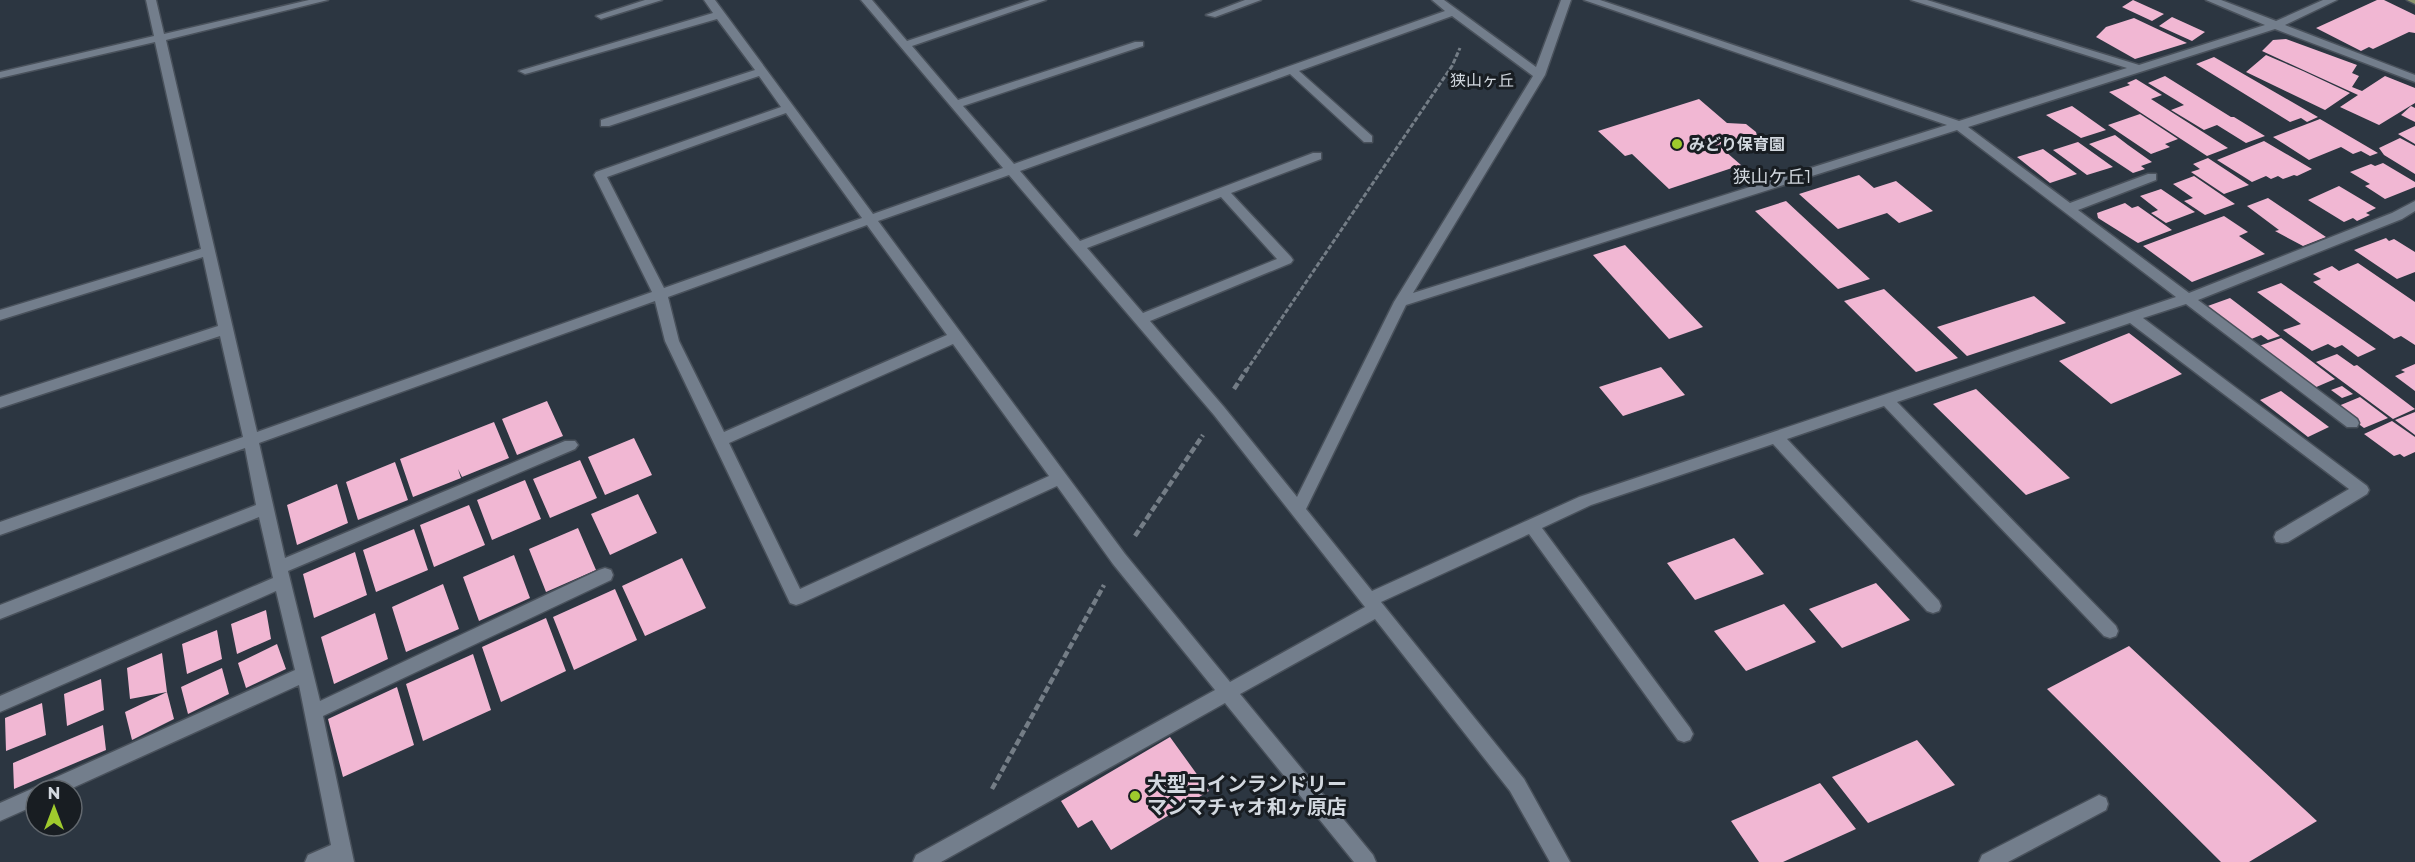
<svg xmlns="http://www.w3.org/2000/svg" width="2415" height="862" font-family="Montserrat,'Noto Sans JP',sans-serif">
  <rect width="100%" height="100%" fill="#2c3641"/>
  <path fill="#f1b7d3" d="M2133,0L2164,14L2152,21L2122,7Z
    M2377,0H2384L2415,15V33L2409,32L2373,49L2369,47L2361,51L2316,28Z
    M2172,17L2205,32L2192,41L2159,26Z
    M2134,18L2187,43L2135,59L2096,37L2106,27Z
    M2286,39L2357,65L2352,73L2359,76L2352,87L2362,91L2385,76L2415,88V103L2379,125L2340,107L2358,95L2262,51L2273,40Z
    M2266,55L2303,71L2350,93L2325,110L2246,72Z
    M2214,57L2318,117L2307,122L2301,118L2290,122L2196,64Z
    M2165,76L2231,117H2234L2265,136L2246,143L2217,125L2204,130L2171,110L2184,105L2148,83Z
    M2136,79L2162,95L2151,99L2228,148L2207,156L2109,92L2130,85L2127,83Z
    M1699,99L1727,123L1746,124L1756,132L1758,140L1751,146L1739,147L1726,143L1718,145L1741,165L1669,189L1632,154L1625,156L1598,131Z
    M2072,106L2106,130L2081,138L2046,115Z
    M2411,106L2415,108V122L2401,115Z
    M2140,114L2178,139L2165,144L2170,147L2151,154L2108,125Z
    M2320,119L2378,153L2370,156L2361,151L2353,154L2341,147L2309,160L2273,137Z
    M2415,126V144L2398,134Z
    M2115,135L2128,145L2152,162L2141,166L2145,169L2133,173L2089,144Z
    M2400,138L2415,146V174L2384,155L2379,148Z
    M2264,141L2312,169L2297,176L2294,175L2283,179L2278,176L2271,179L2266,176L2252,182L2217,160Z
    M2078,142L2113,167L2087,175L2053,150Z
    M2043,149L2077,174L2050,183L2017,157Z
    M2208,158L2249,185L2224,194L2191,172L2200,169L2193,164Z
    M2383,163L2415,182V187L2385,199L2365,186L2370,184L2350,172L2371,164L2375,166Z
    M1859,175L1874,188L1896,181L1933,211L1899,223L1887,213L1838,229L1799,194Z
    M2194,176L2235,204L2205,215L2184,201L2193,198L2173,184Z
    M2339,186L2376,208L2366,213L2370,215L2357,221L2353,218L2344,222L2308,200Z
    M2161,189L2195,212L2166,223L2151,213L2158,210L2140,196Z
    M2268,198L2326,237L2303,246L2275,231L2279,230L2247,206Z
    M1786,201L1870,279L1838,289L1755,211Z
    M2125,203L2132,208L2138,206L2172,230L2138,243L2098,218L2097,213Z
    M2224,216L2248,232L2239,236L2265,254L2192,282L2143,246Z
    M2386,238L2389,241L2394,239L2415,252V272L2397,279L2354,250Z
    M1625,245L1703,327L1669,339L1593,255Z
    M2358,263L2415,302V345L2401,336L2394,339L2313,282L2321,279L2313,274L2332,266L2339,271Z
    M2281,283L2376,349L2358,357L2342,345L2335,348L2328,344L2312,351L2283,330L2301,324L2257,292Z
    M1884,289L1958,358L1916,372L1844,301Z
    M2034,296L2066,323L1967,356L1937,327Z
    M2230,298L2280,336L2268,340L2261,335L2249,340L2205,307Z
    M2129,333L2182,374L2111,404L2059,361Z
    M2281,338L2335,379L2314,388L2259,346Z
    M2337,354L2354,366L2357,365L2415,409L2393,419L2316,362Z
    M2415,364V391L2395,376L2405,372L2401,370Z
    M1661,367L1685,395L1623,416L1599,387Z
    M2342,386L2353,394L2342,398L2331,390Z
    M1976,389L2070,478L2026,495L1933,404Z
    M2281,391L2329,427L2308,437L2260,400Z
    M2360,397L2388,418L2364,428L2336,407Z
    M547,401L563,436L517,455L502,419Z
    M2415,412V435L2395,420Z
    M2392,421L2415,437V452L2404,457L2400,454L2394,456L2364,434Z
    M494,422L509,458L462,477L458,469L461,478L413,497L400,459Z
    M634,438L652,475L605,495L588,457Z
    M580,460L597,498L550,518L533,479Z
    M395,462L408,500L358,520L346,482Z
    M525,480L541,519L492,540L477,500Z
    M337,484L348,523L297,545L287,505Z
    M638,494L657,533L610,555L591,514Z
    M469,505L485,545L434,567L420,525Z
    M578,528L596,570L546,592L529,549Z
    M414,529L428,570L376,592L363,550Z
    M1734,538L1764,574L1695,600L1667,563Z
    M355,552L367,595L314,618L303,574Z
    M514,555L530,598L479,621L463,577Z
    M682,558L706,608L645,636L622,586Z
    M1876,583L1910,620L1842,648L1809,609Z
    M443,584L459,629L406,652L392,607Z
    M615,589L637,640L574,670L553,617Z
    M1784,604L1816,642L1746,671L1714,631Z
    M266,610L271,639L237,654L231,624Z
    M375,613L388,659L334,684L321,637Z
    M546,618L566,671L501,702L482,647Z
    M217,630L222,659L187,674L182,644Z
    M277,644L286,669L246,688L238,663Z
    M2129,646L2317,821L2249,862H2221L2047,689Z
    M162,653L167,692L130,699L127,668Z
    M473,654L491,710L423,741L406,684Z
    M222,668L229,694L188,714L181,687Z
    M101,679L104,710L67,726L64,694Z
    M397,687L414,745L343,777L328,719Z
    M167,692L174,719L132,740L125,712Z
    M42,703L46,735L6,751L5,718Z
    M103,725L106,750L14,789L13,763Z
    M1170,737L1209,791L1111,850L1092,820L1078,828L1061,801Z
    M1917,740L1955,785L1868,823L1832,777Z
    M1820,783L1856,829L1783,862H1759L1731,821Z"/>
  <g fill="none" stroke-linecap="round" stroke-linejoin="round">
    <g stroke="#49515b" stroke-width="3">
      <path id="minor" d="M146,0H156L164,34L309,0H328L166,40L257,432L652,292L594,175L596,172L781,107L759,76L609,126H601V120L755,70L717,19L529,73L525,74L519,71L713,13L704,0H715L873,214L1003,168L861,0H872L907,41L1030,0H1046L912,46L958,100L1135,42H1143V46L963,106L1014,164L1445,11L1432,0H1444L1536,67L1561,0H1571L1545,75L1413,293L1947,125L1584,0H1600L1959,121L2127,68L1911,0H1927L2139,65L2265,25L2206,0H2221L2276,21L2323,0H2337L2285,25L2415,75V82L2275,29L1968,127L2070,203L2148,174H2156V180L2078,210L2189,293L2392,213L2415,201V211L2402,219L2198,300L2357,419L2359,423L2357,427H2347L2186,304L2143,318L2367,486L2369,490L2367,494L2288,542L2282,543L2276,542L2274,537L2276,532L2349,489L2130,323L1897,402L2116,626L2118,631L2116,636L2110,638L2104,636L1884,406L1787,439L1939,601L1941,606L1939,611L1933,613L1927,611L1773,444L1591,505L1542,528L1690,728L1693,734L1690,740L1684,742L1678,740L1529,534L1381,602L1524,779L1570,862H1550L1510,791L1375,619L1240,694L1373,855L1376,862H1354L1225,703L941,862H913L916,855L1215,690L1113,564L1057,486L802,603L796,605L790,603L665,341L655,301L259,443L285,558L565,441H575L578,445L575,449L288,571L320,701L599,570L605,568L611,570L613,575L611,580L323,716L354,862H305L308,855L331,845L299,685L68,790H36V805L0,821V803L36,787L39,789L41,784L295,670L276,591L0,712V696L273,578L259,517L0,619V605L256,505L245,448L0,535V522L243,437L220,336L0,408V397L218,326L203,257L0,320V310L201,249L155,42L0,78V72L154,36ZM1452,16L1533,76L1394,302L1297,497L1224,407L1150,321L1291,263L1293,260L1291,257L1231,193L1321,159V153H1313L1080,241L1020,171L1290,74L1364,142H1372V136L1299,71ZM786,113L862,218L664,288L607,177ZM1957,130L2176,297L1579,497L1372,591L1306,509L1406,305ZM1009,175L1214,415L1365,607L1230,682L1125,554L878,221ZM1221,197L1277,259L1143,313L1087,248ZM867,225L947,335L724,432L679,341L668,297ZM953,344L1049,476L800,589L729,443Z
        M645,0H662L601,19L596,16Z
        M1245,0H1261L1215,17L1206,15Z
        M2099,795L2106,798L2108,804L2106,810L2008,862H1979L1982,855Z"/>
    </g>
    <g stroke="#49515b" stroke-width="3">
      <path id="major" d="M2407,0H2415V4Z"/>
    </g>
    <path stroke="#747d86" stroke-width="3" stroke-dasharray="5 2" stroke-linecap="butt" d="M1246,371L1452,66L1460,48"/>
    <path stroke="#747d86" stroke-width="4.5" stroke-dasharray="7 3" stroke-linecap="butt" d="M1234,389L1247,369
      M1135,536L1203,435
      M992,789L1104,585"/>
    <use href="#minor" fill="#737e8c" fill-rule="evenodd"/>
    <use href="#major" fill="#8a956c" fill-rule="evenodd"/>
  </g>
  <g fill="#9fca2d" stroke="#181d22" stroke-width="2">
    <circle cx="1677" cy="144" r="6"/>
    <circle cx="1135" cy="796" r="6"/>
  </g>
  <g text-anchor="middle" stroke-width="6" stroke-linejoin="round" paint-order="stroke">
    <g font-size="16" fill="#d2d8df" stroke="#181d22">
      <text x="1482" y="86">狭山ヶ丘</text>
    </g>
    <g font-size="16" font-weight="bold" fill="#d2d8df" stroke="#181d22" text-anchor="start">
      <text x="1689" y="150">みどり保育園</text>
    </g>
    <g font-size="18" fill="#d2d8df" stroke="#181d22">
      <text x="1772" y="183">狭山ケ丘1</text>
    </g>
    <g font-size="20" font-weight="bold" fill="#d2d8df" stroke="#181d22" text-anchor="start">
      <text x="1147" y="791">大型コインランドリー<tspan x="1147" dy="23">マンマチャオ和ヶ原店</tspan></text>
    </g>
  </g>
  <g transform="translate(54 808)"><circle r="28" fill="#181d22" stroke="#62686e" stroke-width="1.5"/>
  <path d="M0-4.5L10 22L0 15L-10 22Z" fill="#9fca2d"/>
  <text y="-9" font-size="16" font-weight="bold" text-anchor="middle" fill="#d2d8df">N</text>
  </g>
</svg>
